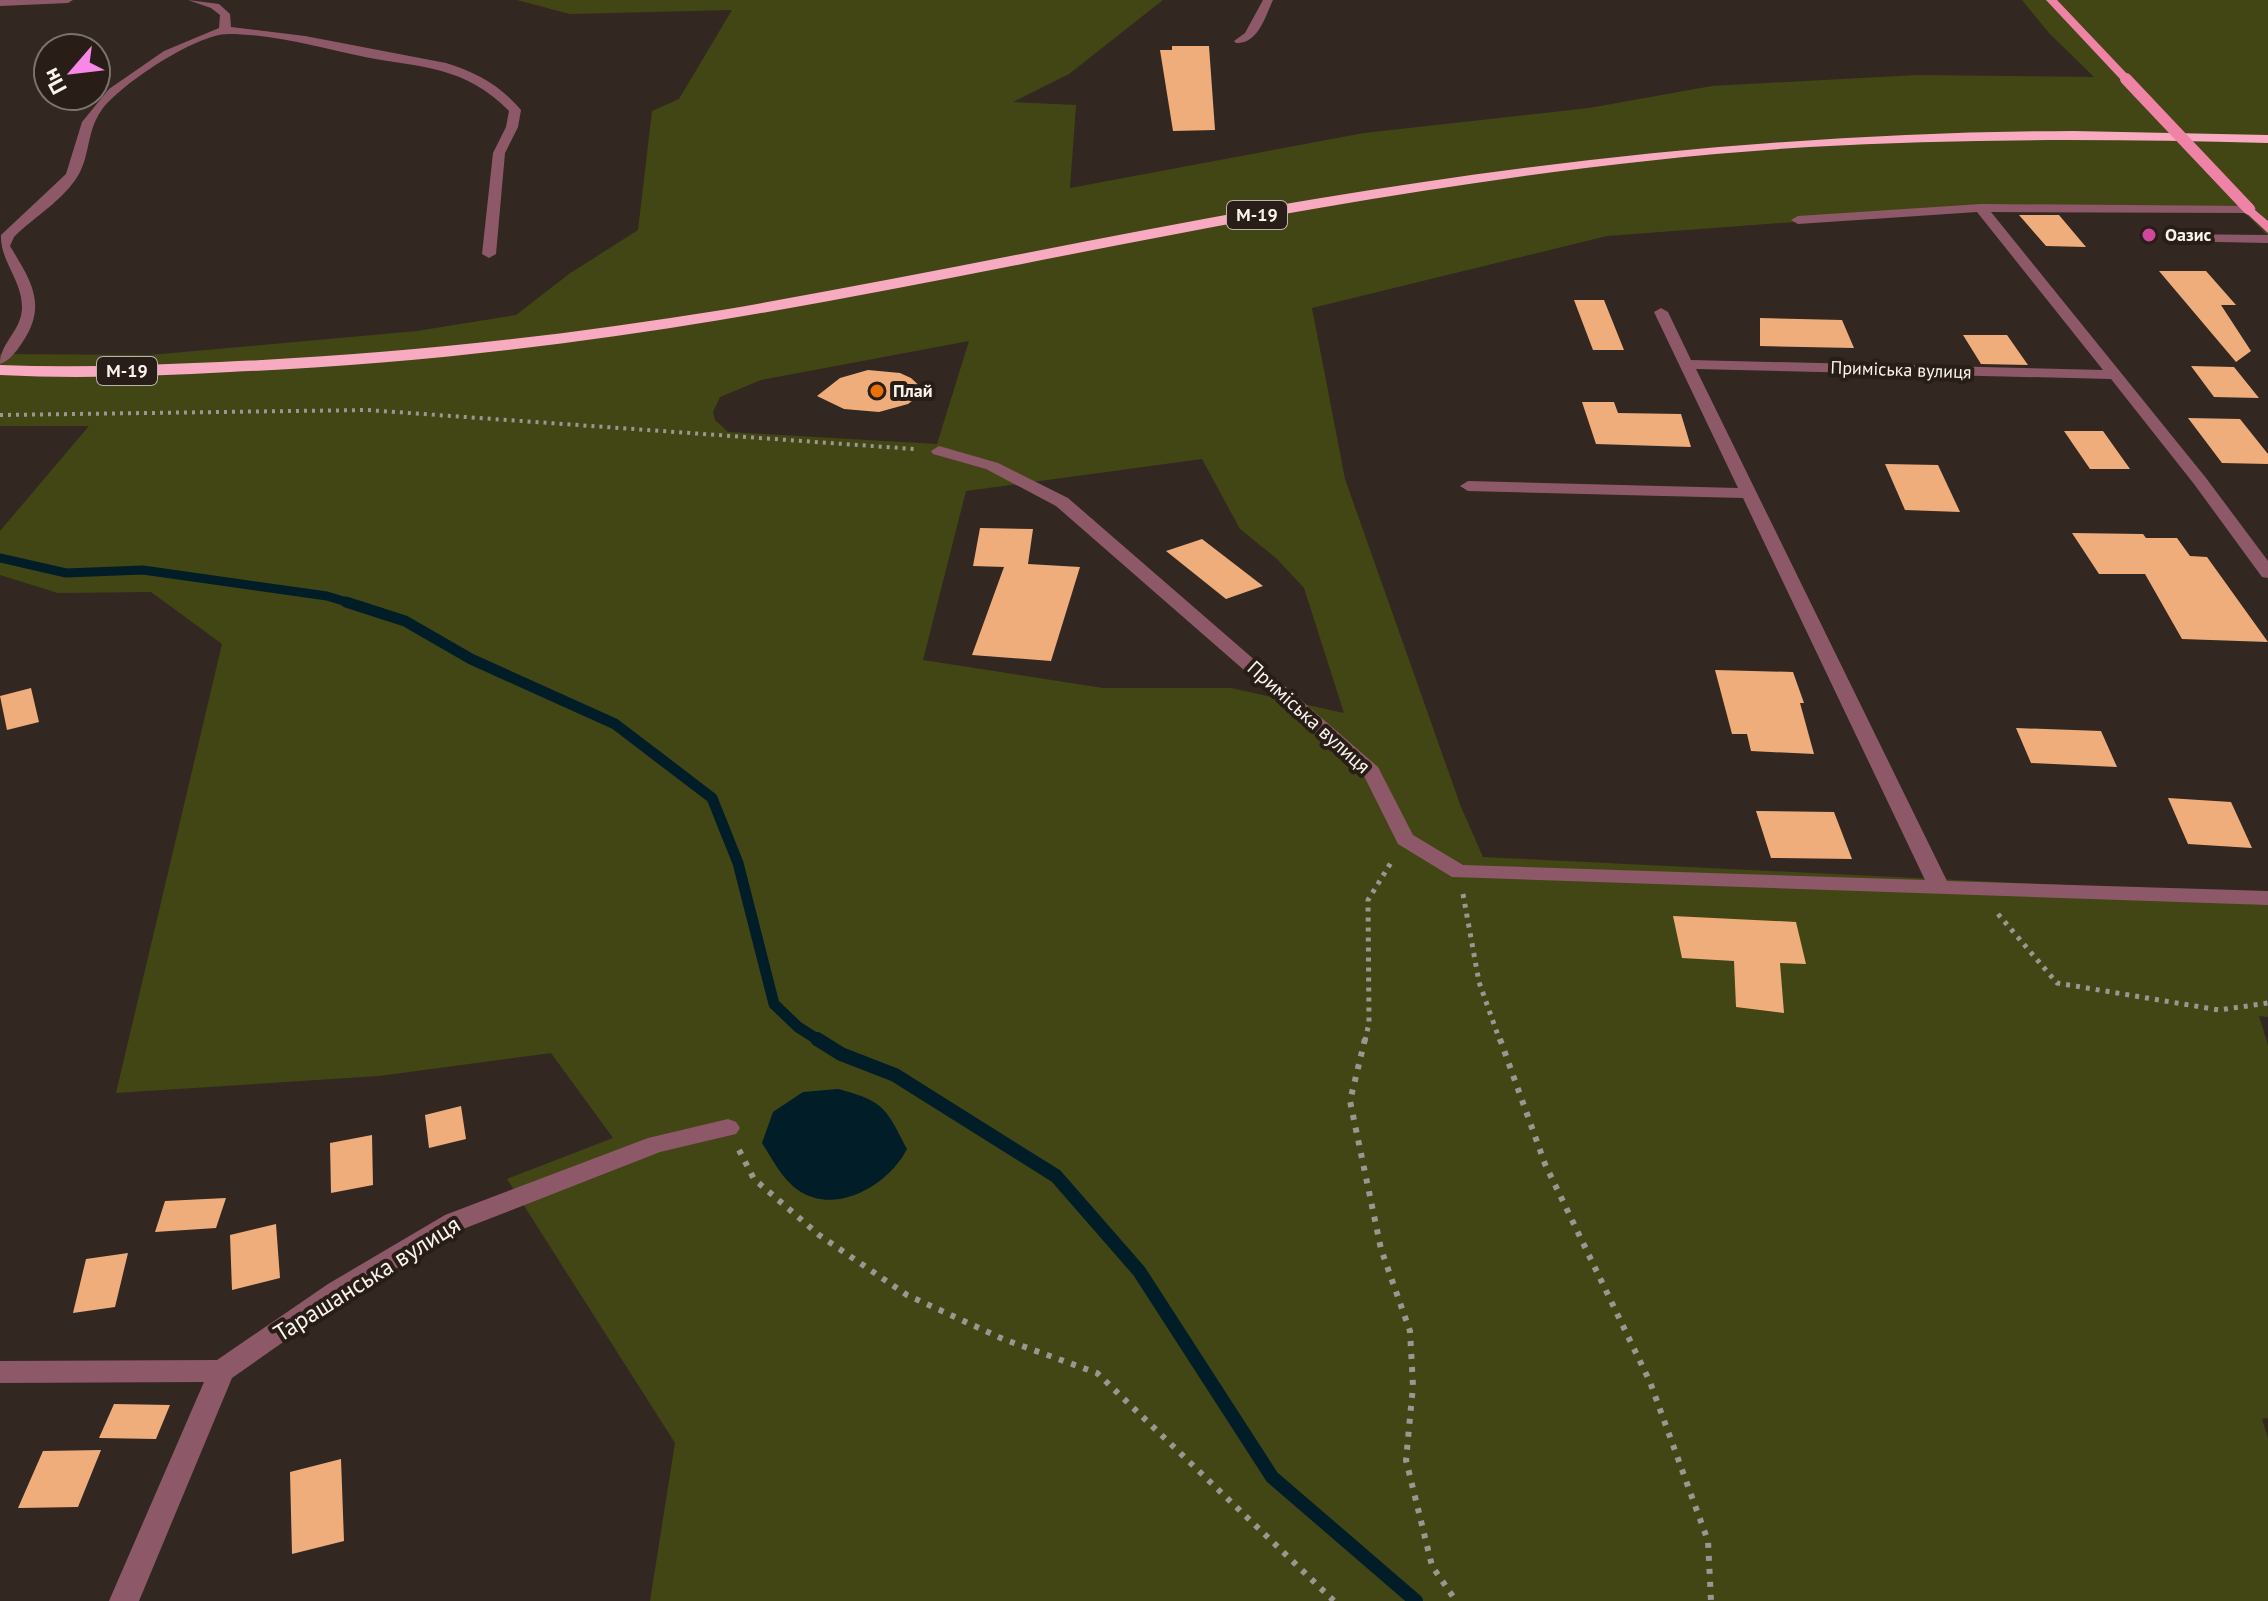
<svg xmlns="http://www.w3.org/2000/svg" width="2268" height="1601" font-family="'PT Sans',sans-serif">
  <rect width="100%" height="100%" fill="#322821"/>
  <path fill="#424614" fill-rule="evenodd" d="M517,0H1163L1069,74L1013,102L1076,105L1070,188L1364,133L1589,108L1712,86L1917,75L2094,77L2049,33L2022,0H2268V236L2238,206L1981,208L1607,236L1312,308L1345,479L1461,807L1483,857L2268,895V1017L2259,1016L2268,1045V1418L2262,1419L2268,1438V1601H650L675,1443L507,1179L613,1138L551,1053L379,1076L116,1093L222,644L151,592L58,593L0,575V531L89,426H0V354L150,355L417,331L516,315L569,274L638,230L652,111L679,99L732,10L570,14ZM969,341L937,444L728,432L715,420L713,412L720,397L761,380ZM1202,459L1240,529L1276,558L1304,588L1344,713L1231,688H1103L923,660L966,491Z"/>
  <path fill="#011d28" d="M838,1089C884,1101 886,1108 907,1149C890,1183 839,1215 801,1192C783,1181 773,1160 762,1143L773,1112L803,1092Z"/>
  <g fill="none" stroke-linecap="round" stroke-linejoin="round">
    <path stroke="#011d28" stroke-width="9" d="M0,558L66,573L143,570L327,596L353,604"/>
    <path stroke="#011d28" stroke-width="11" d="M346,602L405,621L471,659L615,724L712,798L738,863L774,1004L798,1027L820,1041"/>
    <path stroke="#011d28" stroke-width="14" d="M817,1039L841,1054L895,1075L1056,1176L1139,1271L1272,1477L1416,1601"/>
  </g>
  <path fill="#efad7c" d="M1172,46H1209L1215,130L1173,131L1160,50H1172Z
    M2019,215H2059L2086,247L2046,246Z
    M2159,271H2206L2236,305H2221L2251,351L2236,362Z
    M1574,300H1604L1624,350H1593Z
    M1760,318L1842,320L1854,348L1760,346Z
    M1963,335H2007L2028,365L1981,364Z
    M2191,366L2234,367L2259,398L2214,397Z
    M868,370L900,373L911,378L925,391L908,404L879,412L844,409L817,396L840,378Z
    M1582,402H1614L1618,413L1681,414L1691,447L1596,444Z
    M2188,418L2240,419L2268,454V464L2222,463Z
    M2064,431H2103L2130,469H2090Z
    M1885,464L1938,465L1960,512L1905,510Z
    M980,528L1033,529L1028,564L1080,567L1051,661L972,655L1004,567L973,566Z
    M2072,533L2143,534L2146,538H2177L2190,556L2207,557L2268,642L2182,639L2145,574H2099Z
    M1202,539L1263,586L1226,599L1166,551Z
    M1715,670L1793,672L1804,703H1800L1814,754L1751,751L1747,734H1732Z
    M31,688L39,722L7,730L0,696Z
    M2016,728L2101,731L2117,767L2031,763Z
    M2168,798L2231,802L2252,848L2188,844Z
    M1756,811L1834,812L1852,859L1771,858Z
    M1673,916L1796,922L1806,964L1780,963L1784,1013L1736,1007L1734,961L1682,958Z
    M461,1106L466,1139L429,1148L425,1115Z
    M372,1135L373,1185L331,1193L330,1143Z
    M226,1198L216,1228L155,1232L165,1201Z
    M276,1224L280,1278L232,1290L230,1235Z
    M128,1253L115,1307L73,1313L86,1259Z
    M114,1404L170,1405L156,1439L99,1438Z
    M101,1450L78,1507L18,1508L43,1451Z
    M341,1459L344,1541L292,1554L290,1472Z"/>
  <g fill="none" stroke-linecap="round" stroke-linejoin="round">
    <path stroke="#9d958f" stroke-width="4" stroke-dasharray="3 5" stroke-linecap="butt" d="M0,415L367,410L914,449"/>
    <path stroke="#9d958f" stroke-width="5" stroke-dasharray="4 6" stroke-linecap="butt" d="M1463,894L1479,982L1500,1041
      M1998,914L2057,983L2219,1010L2268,1003
      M1365,1041L1369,1023L1368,900L1392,861"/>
    <path stroke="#9d958f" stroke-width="6" stroke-dasharray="5 8" stroke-linecap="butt" d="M1365,1039L1350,1101L1381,1249L1410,1331L1413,1386L1406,1460L1432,1566L1456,1601
      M1500,1039L1545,1164L1650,1382L1708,1541L1711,1601
      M739,1150L754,1179L819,1235L907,1295L1003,1339L1097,1373L1334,1601"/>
    <path fill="#8d5968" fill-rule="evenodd" d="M0,0H73L68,3L0,6Z
      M188,0L219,4L230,14L231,27L305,36L446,63C476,72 501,86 521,110L518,127L505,153L496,254L489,258L482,254L493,153L506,127L509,111C465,66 423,68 365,57C320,48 275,34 228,34C196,34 119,85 101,111C87,131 90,154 79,174C64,200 35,216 14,237L10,246C31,281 48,305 22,343C16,352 9,361 0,364C0,342 22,331 22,307C22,280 0,261 1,235L66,174L82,122L109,89L164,51L219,28L220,15L211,8Z
      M1263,0H1273C1265,17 1258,44 1236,43L1234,41L1245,33Z
      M1981,204L2254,206L2256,209L2249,213L1991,212L2206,478L2268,561V578L2262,577L2194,484L2111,379L1696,369L1947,881L2268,891V905L1452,877L1398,844L1363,774L1056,506L986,469L933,454L931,451L939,446L998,463L1068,498L1378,767L1413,835L1463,865L1925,880L1743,498L1468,491L1460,486L1468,481L1738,488L1654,312L1661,308L1668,312L1691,360L2103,370L1977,212L1798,224L1791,220L1798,216Z
      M2171,234L2268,235V243L2166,241V235Z
      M728,1119L736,1122L740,1128L736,1134L660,1152L463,1229L346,1298L232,1378L139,1601H109L204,1382L0,1383V1361L217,1360L328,1284L445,1215L648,1138Z"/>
    <path fill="#ef83a6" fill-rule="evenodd" d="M2046,0H2057L2130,77V81H2122Z
      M2249,205L2268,221V233L2242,209Z"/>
    <path fill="#f8aac0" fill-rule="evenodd" d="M2073,131L2268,135V143C2115,139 1962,138 1809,147C1644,157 1481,180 1319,208C1119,242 921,287 720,320C558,347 394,365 230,372C153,376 77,379 0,375V365C74,368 147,365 220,362C389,355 556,337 722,310C922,276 1120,232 1321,198C1570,156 1820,132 2073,131Z"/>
    <path stroke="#ef83a6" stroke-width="12" d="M2126,79L2249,209"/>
  </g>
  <circle fill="#d1479c" stroke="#281e17" stroke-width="3" cx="2149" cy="235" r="8"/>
  <circle fill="#e8710a" stroke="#281e17" stroke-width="3" cx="877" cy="391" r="8"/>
  <g text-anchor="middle" stroke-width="8" stroke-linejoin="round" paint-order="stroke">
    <g fill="#281e17" stroke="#bbb3ae" stroke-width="2">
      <rect x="1227" y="201" width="60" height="28" rx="6"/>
      <rect x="97" y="357" width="60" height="28" rx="6"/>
    </g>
    <g font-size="18" font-weight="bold" fill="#faf3ee">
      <text x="1257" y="221">М-19</text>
      <text x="127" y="377">М-19</text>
    </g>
    <g font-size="18" font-weight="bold" fill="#faf3ee" stroke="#281e17" text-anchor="start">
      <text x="2165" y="241">Оазис</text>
      <text x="893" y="397">Плай</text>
    </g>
    <g font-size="18" fill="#faf3ee" stroke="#281e17">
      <text transform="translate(1901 370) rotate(2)" y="6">Приміська вулиця</text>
    </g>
    <g font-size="20" fill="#faf3ee" stroke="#281e17">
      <text transform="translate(1309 717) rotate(42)" y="7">Приміська вулиця</text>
    </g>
    <g font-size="24" fill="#faf3ee" stroke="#281e17">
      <text transform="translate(367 1279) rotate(-32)" y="8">Тарашанська вулиця</text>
    </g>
  </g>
  <g transform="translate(72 72) rotate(242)"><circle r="38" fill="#281e17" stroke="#7c736d" stroke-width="2"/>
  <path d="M0-6L14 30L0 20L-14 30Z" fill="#f987e8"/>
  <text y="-12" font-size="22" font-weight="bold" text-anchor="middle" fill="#faf3ee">Пн</text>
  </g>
</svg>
